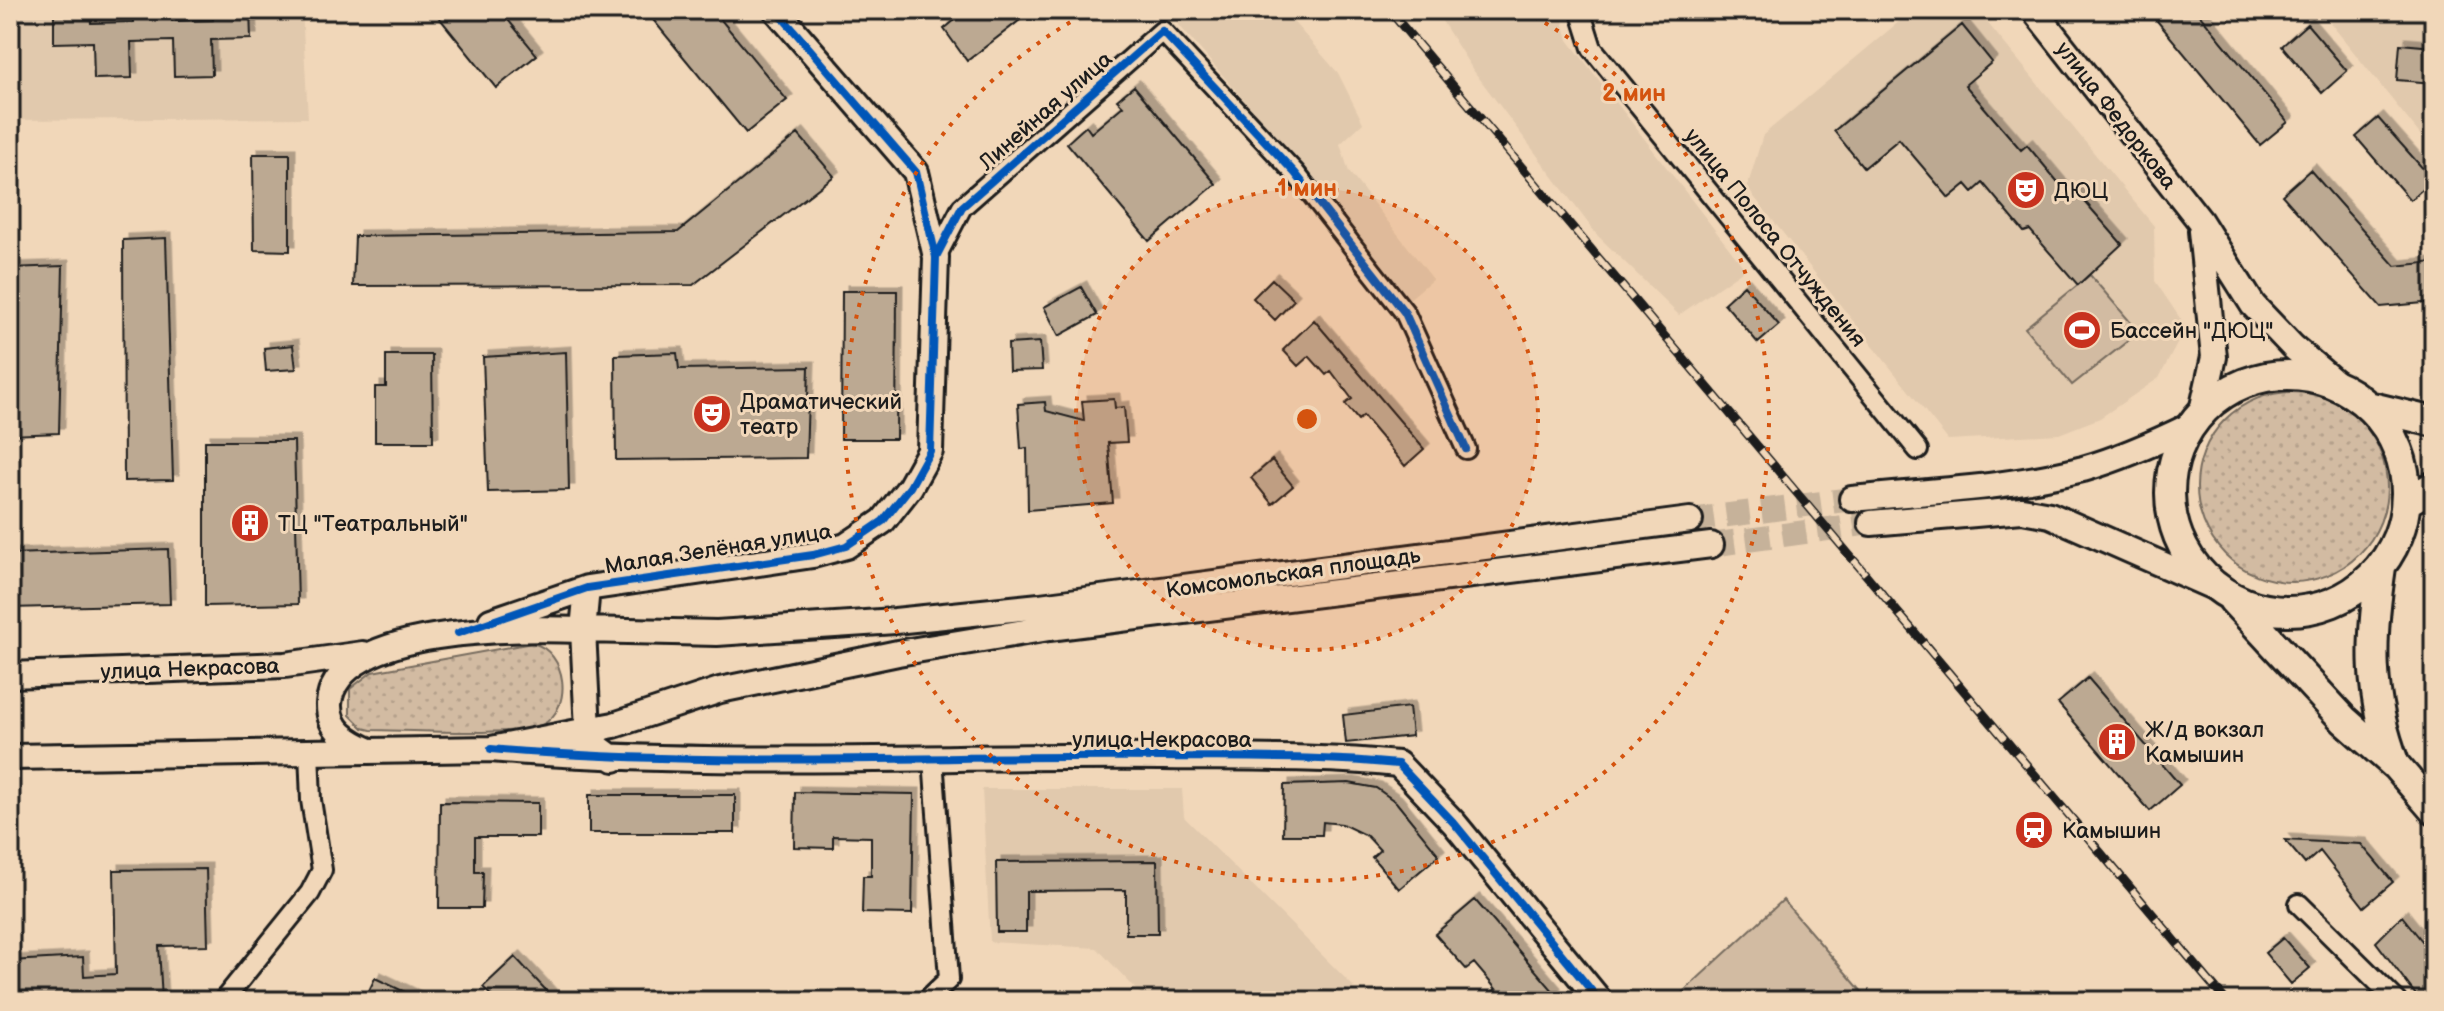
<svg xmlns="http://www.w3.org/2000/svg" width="2444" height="1011" font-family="'Balsamiq Sans',sans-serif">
  <defs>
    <pattern id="grass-dots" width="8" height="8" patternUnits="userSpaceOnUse" patternTransform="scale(2)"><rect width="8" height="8" fill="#d2bba2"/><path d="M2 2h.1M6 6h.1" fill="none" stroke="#b4a08b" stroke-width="1.8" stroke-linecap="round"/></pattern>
    <filter id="shadow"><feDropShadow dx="5.5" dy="-5.5" stdDeviation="0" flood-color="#0004"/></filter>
  </defs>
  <rect width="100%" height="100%" fill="#f1d7b9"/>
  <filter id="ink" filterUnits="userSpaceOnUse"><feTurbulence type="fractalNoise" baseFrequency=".0125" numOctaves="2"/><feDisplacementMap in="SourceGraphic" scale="16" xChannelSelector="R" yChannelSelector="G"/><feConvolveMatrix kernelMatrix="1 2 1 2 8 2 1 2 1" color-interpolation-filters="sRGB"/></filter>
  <g filter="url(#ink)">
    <path fill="#e1c9ad" d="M10,10H302L308,118L10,120Z
      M1176,10H1283L1338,73L1363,123L1340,144L1349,172L1433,279L1407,301L1331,200L1178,24Z
      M1435,10H1560L1568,40L1745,269L1679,315L1597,235L1473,70Z
      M1913,10H1977L2154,226L2155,281L2186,327L2159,378L2100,418L2059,434L1948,440L1747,188L1763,135Z
      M2320,10H2434V152Z
      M982,789H1182L1184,817L1354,987L1337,1001H1147L1097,948L990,942Z"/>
    <path fill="url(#grass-dots)" stroke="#776c5f" stroke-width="2" d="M2197 487a95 95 0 1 1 190 0a95 95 0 1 1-190 0Z
      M532,643C567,651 574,708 542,725C519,737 403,730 371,730L363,728L350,715V689L372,672Z"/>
    <path fill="#d2bba2" stroke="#776c5f" stroke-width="2" d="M2090,275L2139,332L2072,385L2025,328Z
      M1783,900L1870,1001H1673Z"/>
    <path fill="#bca992" stroke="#1c1c1c" stroke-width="2" filter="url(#shadow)" d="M54,10H90L91,23L134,22V10H172V21L213,20V10H250L251,39L211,40L212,75L174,76L173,41L131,42L132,78L94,79L93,42L54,43Z
      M433,10H500L537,55L496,88Z
      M645,10H713L787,100L746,133Z
      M967,10H1033L967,61L944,29Z
      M2148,10H2196L2288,122L2260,145Z
      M2307,24L2347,71L2322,93L2282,46Z
      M1962,25L1992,62L1965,85L2021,150L2027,145L2067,193L2073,188L2122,244L2078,285L2030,230L2024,232L1983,183L1973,192L1966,184L1949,198L1899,139L1864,168L1834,131Z
      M2400,44L2434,47V83L2397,80Z
      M1134,86L1216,184L1149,241L1067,143L1086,126L1091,133L1123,106L1117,100Z
      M2378,118L2433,180L2410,200L2356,137Z
      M798,134L834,176L693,285L353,286L355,236L678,232Z
      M253,154H290V251L254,250Z
      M2310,170L2395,266L2434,262V302L2381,307L2282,195Z
      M166,238L173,480L124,481L123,240Z
      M63,266L59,433L10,435V268Z
      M1272,279L1294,300L1275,320L1253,298Z
      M1744,285L1779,325L1758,343L1724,303Z
      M1081,287L1097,315L1059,336L1044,307Z
      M842,291H897L896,439H841Z
      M1314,320L1424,449L1405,466L1363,416L1358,420L1345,404L1352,399L1331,371L1326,375L1309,356L1298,366L1283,350Z
      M1040,342L1042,370L1009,371L1008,344Z
      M293,345L296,369L266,371L264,348Z
      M566,352L569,490L488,492L483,357Z
      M677,353L679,369L809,367L806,458L616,460L615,355Z
      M386,355H432L433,442H375V387H386Z
      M1114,399L1115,408L1124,407L1127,442L1108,443L1113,503L1028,510L1027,448L1021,449L1018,404L1045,402L1046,411L1084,421L1082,401Z
      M205,441H294L298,604L205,606Z
      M1272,460L1293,486L1272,504L1251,478Z
      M168,549L170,604L10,608V554Z
      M2088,678L2180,785L2150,811L2058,703Z
      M1409,707L1412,736L1346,743L1343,715Z
      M1349,783L1376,788L1396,802L1439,855L1399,889L1372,857L1380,850L1367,836L1342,824L1323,822L1322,835H1283L1284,785Z
      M795,792L914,794L912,914L862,913L863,876H871V837L833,836V848L794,847Z
      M589,795H735V833H589Z
      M440,802L538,803V837H475V872H483L482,908H439Z
      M2285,840L2361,844L2393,882L2364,907L2320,851L2305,864Z
      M1157,861L1158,934H1126V890L1026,891V932H997L996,862Z
      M206,869L208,945L159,946L162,1001H17L16,980L10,981V961L83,957L84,976L116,974L114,870Z
      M1475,900L1555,993L1545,1001H1482L1496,989L1474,963L1466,969L1435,934Z
      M2402,916L2434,956V986L2419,999L2376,942Z
      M2283,938L2310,968L2291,984L2265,953Z
      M515,957L556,1001H496L483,987Z
      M375,978L424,1001H364Z"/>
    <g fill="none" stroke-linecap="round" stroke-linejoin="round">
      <path stroke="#c6b29a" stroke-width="24" stroke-dasharray="24 12" stroke-linecap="butt" d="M1690,520L1852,499
        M1711,545L1871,523"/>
      <g stroke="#1c1c1c" stroke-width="24">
        <path id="street" d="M1580,10L1592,48L1918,450
          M936,257L962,207L1162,31L1295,173L1405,313L1466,449
          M2299,904L2397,1001
          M223,1001L310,893L322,870L311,800L309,751
          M926,1001L949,979L933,758"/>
      </g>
      <g stroke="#1c1c1c" stroke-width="30">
        <path id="secondary" d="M2034,10L2200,221L2253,305L2293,347L2339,386
          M2201,231L2214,357L2202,411
          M1852,499C1928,491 2009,488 2083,469C2122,458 2157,442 2192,425
          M1871,523L2022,510L2050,515L2218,589
          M587,588L583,630L717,633L895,621L1040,606L1690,520
          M491,621L587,588L813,555L846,546L883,521L910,487L930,451L936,257L916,172L776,10
          M10,675L285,665L363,654
          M491,749C714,768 938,755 1162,757C1241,758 1319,756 1398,764L1454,823L1600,1001
          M10,757L491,749L588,730L583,630C526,628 335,624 329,704C328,730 349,742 370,751
          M614,759L599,748L588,730L614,725L720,690L898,653L1049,628L1711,545"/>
      </g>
      <g stroke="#1c1c1c" stroke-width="34">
        <path id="primary" d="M2170 493a118 118 0 1 1 236 0a118 118 0 1 1-236 0Z
          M2368,406L2434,422
          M2406,502L2434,486
          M2381,567C2370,641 2368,694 2395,765
          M2233,600L2344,720L2396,766L2434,810"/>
      </g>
      <use href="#street" stroke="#f1d7b9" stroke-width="18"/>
      <use href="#secondary" stroke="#f1d7b9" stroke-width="24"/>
      <use href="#primary" stroke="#f1d7b9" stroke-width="28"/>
      <g stroke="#1c1c1c" stroke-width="9">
        <path id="rail" d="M1389,10L2226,1001"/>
      </g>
      <use href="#rail" stroke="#f1d7b9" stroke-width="6" stroke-dasharray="18" stroke-linecap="butt"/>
      <g stroke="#f1d7b9" stroke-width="13">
        <path id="cycleway" d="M936,257L962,207L1162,31L1295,173L1405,313L1466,449
          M458,633L587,588L813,555L846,546L883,521L910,487L930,451L936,257L916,172L776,10
          M491,749C714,768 938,755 1162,757C1241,758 1319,756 1398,764L1454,823L1600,1001"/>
      </g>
      <use href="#cycleway" stroke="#0057b8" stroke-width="8"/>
    </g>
  </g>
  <circle cx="1307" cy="419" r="231" fill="#d4530e" fill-opacity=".12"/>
  <g fill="none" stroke="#d4530e" stroke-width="4" stroke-dasharray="4 8">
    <circle cx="1307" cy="419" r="231"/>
    <path d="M1524 11A462 462 0 1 1 1090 11"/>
  </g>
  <defs>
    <g id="theatre-disc" transform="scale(2)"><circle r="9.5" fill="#c8321e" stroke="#f1d7b9"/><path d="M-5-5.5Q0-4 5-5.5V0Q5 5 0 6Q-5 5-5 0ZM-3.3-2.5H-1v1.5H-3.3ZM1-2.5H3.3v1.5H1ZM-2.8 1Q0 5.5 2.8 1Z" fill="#fff"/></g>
    <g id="stadium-disc" transform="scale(2)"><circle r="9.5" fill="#c8321e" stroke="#f1d7b9"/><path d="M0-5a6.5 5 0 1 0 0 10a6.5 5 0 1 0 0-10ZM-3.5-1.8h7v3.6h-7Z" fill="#fff"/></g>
    <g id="building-disc" transform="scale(2)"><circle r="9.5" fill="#c8321e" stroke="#f1d7b9"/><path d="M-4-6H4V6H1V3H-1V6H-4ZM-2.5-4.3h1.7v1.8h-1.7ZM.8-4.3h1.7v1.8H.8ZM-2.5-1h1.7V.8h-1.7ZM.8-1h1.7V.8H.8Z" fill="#fff"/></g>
    <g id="station-disc" transform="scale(2)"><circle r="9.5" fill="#c8321e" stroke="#f1d7b9"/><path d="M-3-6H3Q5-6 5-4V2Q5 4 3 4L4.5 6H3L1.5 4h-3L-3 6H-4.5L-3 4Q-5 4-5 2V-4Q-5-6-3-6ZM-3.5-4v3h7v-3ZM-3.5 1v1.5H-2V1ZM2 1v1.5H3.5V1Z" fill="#fff"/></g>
  </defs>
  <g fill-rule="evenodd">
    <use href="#theatre-disc" x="2026" y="190"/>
    <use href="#stadium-disc" x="2082" y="330"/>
    <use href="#theatre-disc" x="712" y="414"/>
    <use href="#building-disc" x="250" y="523"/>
    <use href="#building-disc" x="2117" y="742"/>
    <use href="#station-disc" x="2034" y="830"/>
  </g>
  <g text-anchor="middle" stroke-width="6" stroke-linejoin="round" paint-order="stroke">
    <g font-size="22" fill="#1c1c1c" stroke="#f1d7b9">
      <text transform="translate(1045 110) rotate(-41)" y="8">Линейная улица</text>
      <text transform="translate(2117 115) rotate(52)" y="8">улица Федоркова</text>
      <text transform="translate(1776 237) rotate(51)" y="8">улица Полоса Отчуждения</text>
      <text transform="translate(718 548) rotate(-9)" y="8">Малая Зелёная улица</text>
      <text transform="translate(1293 572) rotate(-8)" y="8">Комсомольская площадь</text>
      <text transform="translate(190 668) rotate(-2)" y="8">улица Некрасова</text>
      <text x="1162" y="747">улица Некрасова</text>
    </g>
    <g font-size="22" fill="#1c1c1c" stroke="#f1d7b9" text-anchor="start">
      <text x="2054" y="198">ДЮЦ</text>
      <text x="2110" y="338">Бассейн "ДЮЦ"</text>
      <text x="740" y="409">Драматический<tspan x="740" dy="25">театр</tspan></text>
      <text x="278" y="531">ТЦ "Театральный"</text>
      <text x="2145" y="737">Ж/д вокзал<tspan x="2145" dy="25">Камышин</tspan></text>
      <text x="2062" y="838">Камышин</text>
    </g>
  </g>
  <circle cx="1307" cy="419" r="12" fill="#d4530e" stroke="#f1d7b9" stroke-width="4"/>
  <g font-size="24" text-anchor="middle" font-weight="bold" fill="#d4530e" stroke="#f1d7b9" stroke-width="6" stroke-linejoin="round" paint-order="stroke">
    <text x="1634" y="101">2 мин</text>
    <text x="1307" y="196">1 мин</text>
  </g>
  <rect width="2444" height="1011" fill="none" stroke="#f1d7b9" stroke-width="40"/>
  <rect x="20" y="20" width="2404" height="971" fill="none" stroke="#1c1c1c" stroke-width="3" filter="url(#ink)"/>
</svg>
